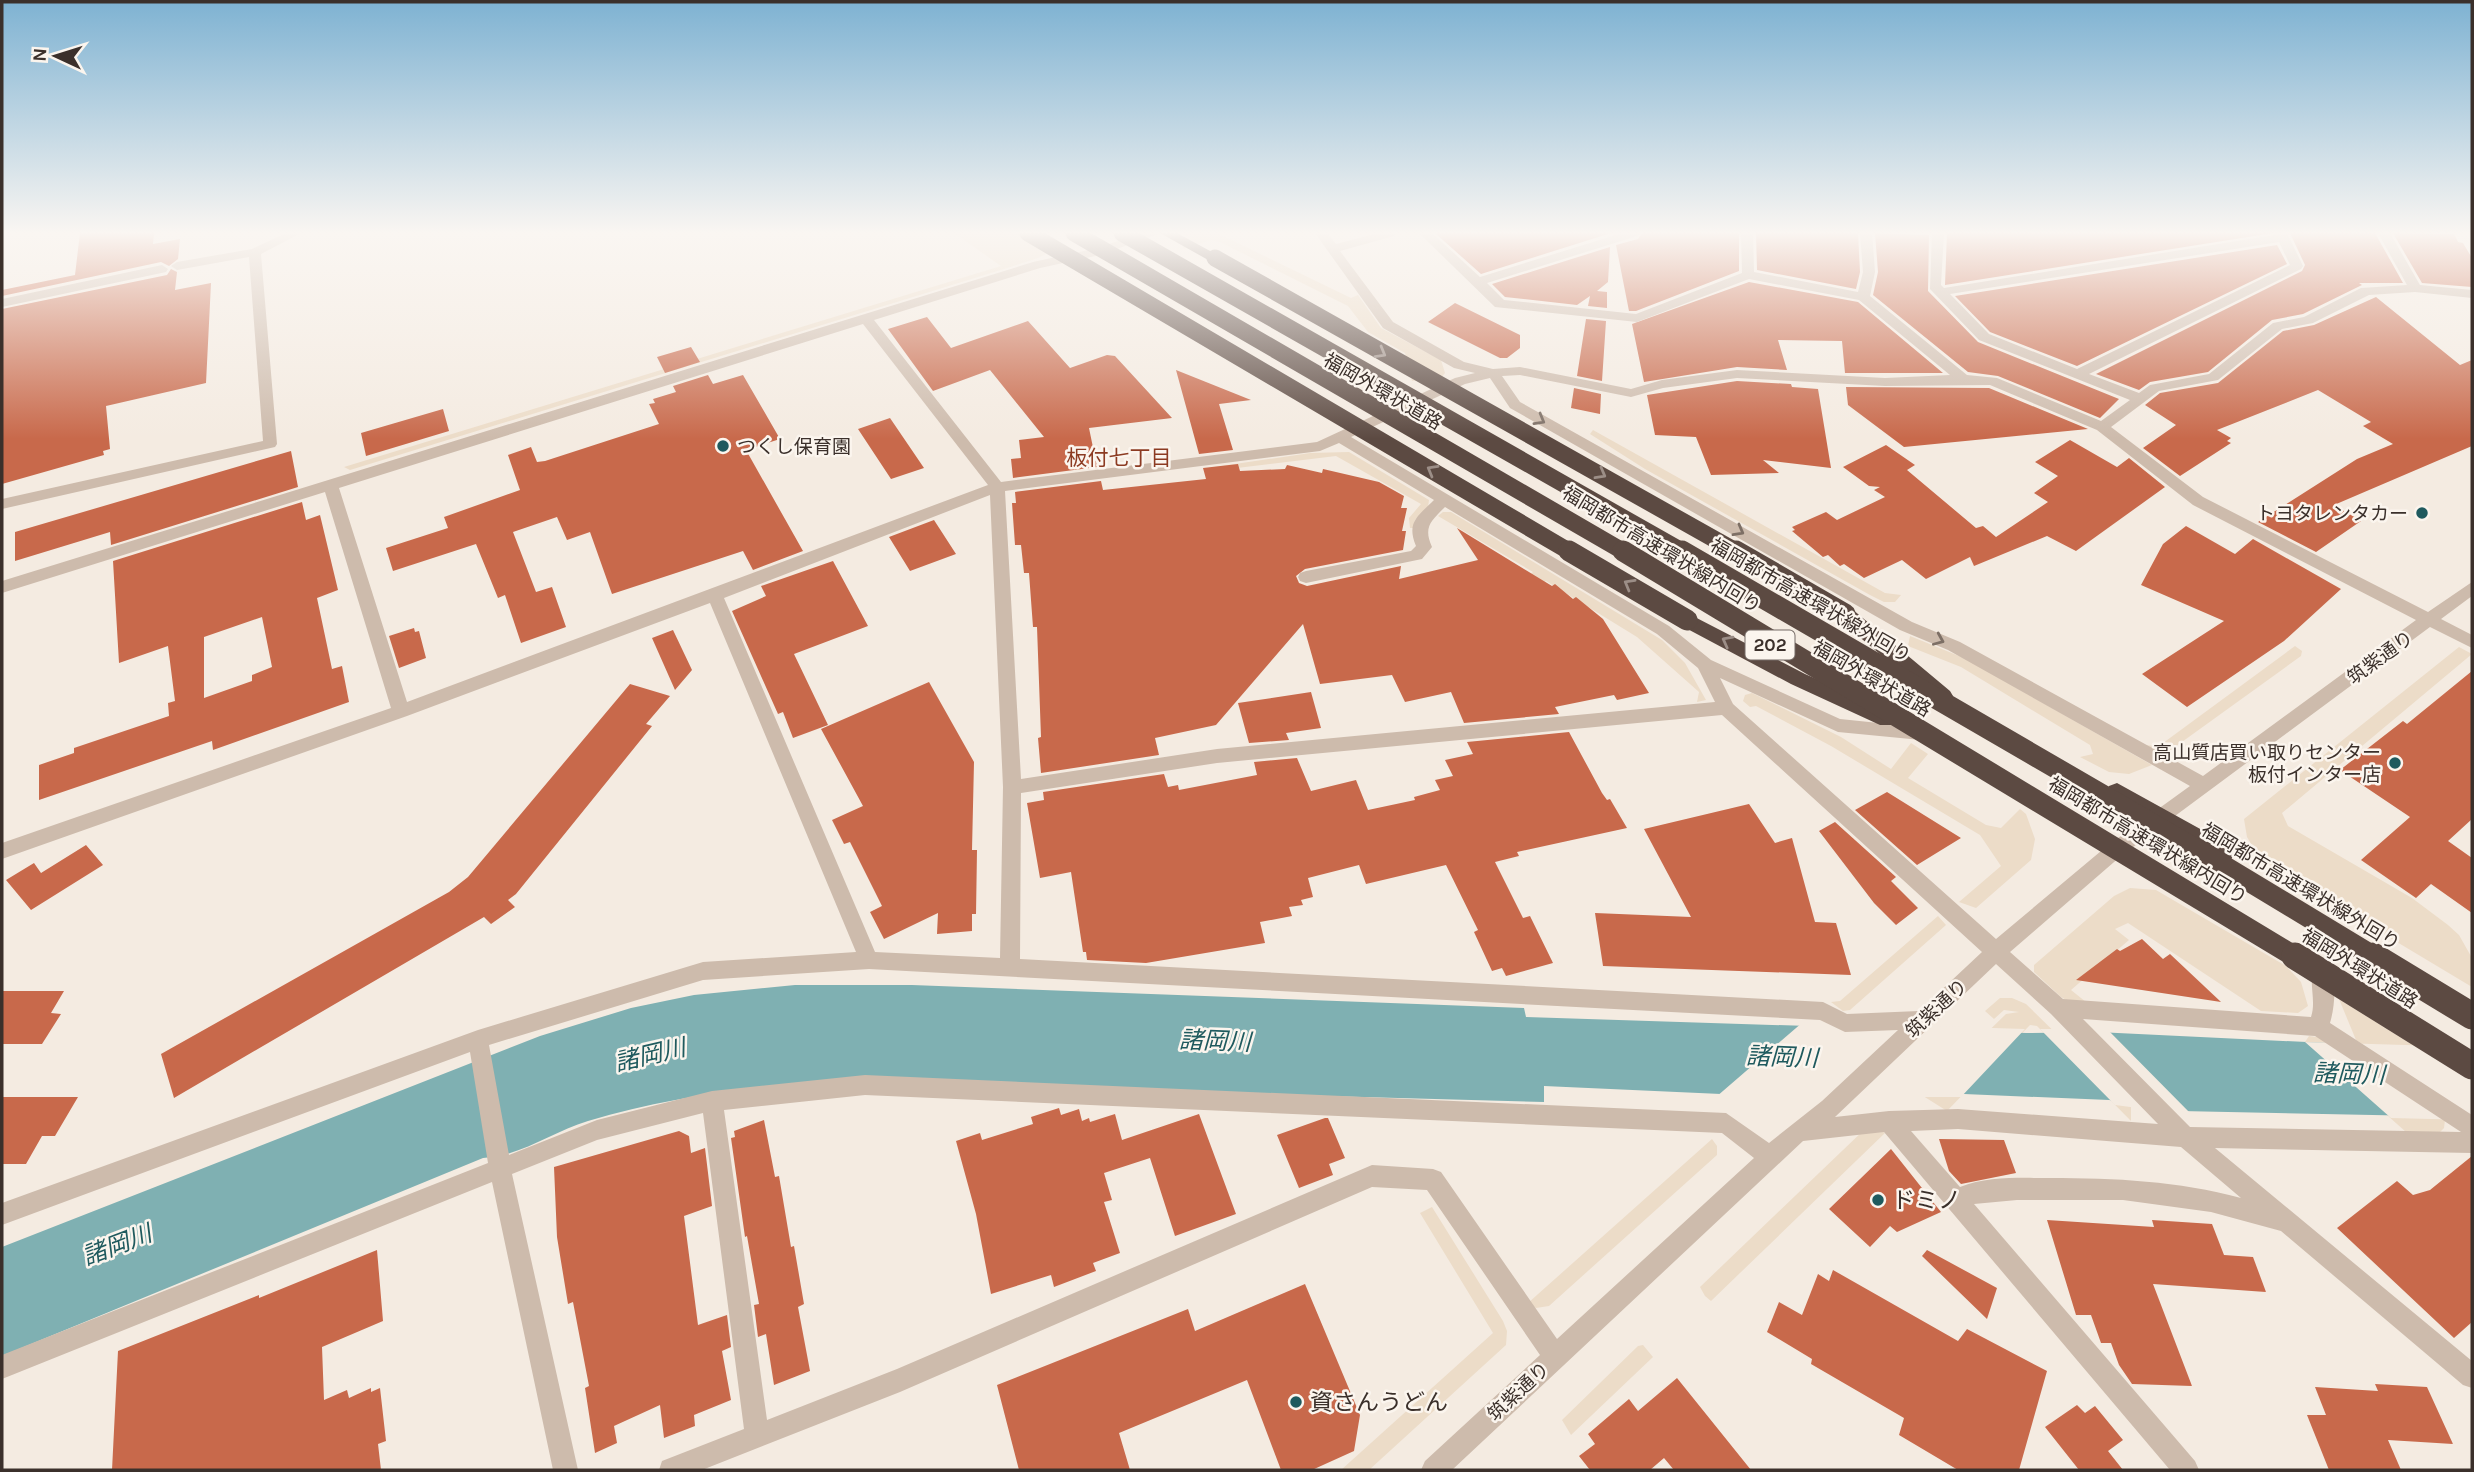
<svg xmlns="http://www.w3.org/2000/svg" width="2474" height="1472" font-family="Karla,'Noto Sans JP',sans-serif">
  <rect width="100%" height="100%" fill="#f4ebe1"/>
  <path fill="#ecdcc8" d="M954,233H1046L1051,236L1053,246L1048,253L1038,258L1004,269L350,470L344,467L1001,266Z
    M1186,233H1217L1351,298L1358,295L1381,328L1441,360L1445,373L1441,378L1412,381L1405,353L1368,332L1348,306L1220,242L1211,240L1183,249L1182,236Z
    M1593,430L1885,593L1901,595L1895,602H1884L1870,595L1645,469L1590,434Z
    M1349,452L1429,500L1428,507L1415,520L1413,528H1410L1409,518L1421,504L1336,456L1204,472L1208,468L1310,453Z
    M1443,512H1451L1662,640L1685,663L1706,700L1697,702L1699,692L1637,637L1546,581L1518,601L1507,593L1533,572L1438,516Z
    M1910,636L1964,658L2152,765L2129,774L2109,772L2080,757L2093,754L2090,745L1961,667L1908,646Z
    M2295,646L2302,651L2301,656L2168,752L2155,753L2141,745L2159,746Z
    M2459,647L2472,654L2282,813L2288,826L2412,898L2448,925L2459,935L2472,958V987L2270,866L2257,854L2247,837L2244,819Z
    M1752,693L1841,737L1891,769L1911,743L1928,754L1908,778L1986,825L2001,828L2020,809L2026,814L2035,839L2031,860L1976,908L1959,902L2001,866L1980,835L1831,746L1756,706L1750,707L1743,701L1745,695Z
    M2130,888L2156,890L2286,966L2301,982L2308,1006L2298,1013L2261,1011L2128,923L2115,929L2129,940L2071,990L2086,1002L2068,1001L2061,997L2034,972V965L2114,896Z
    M1938,916L1946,925L1850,1010L1843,1011L1831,1002L1840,1001Z
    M2000,998H2012L2026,1004L2131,1107V1121L2037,1026L2030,1025L1947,1111L1920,1094L1935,1083L2006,1014L2019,1012L2004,1010L1994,1019L1985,1011Z
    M2339,999L2472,1082V1118L2356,1040Z
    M2309,1036L2325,1038L2445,1120L2444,1128L2438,1134L2406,1132L2305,1042Z
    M1866,1128H1877L1885,1133L1711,1301L1705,1296L1700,1287Z
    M1712,1139L1717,1146V1155L1549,1306L1536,1308L1528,1303Z
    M1432,1207L1503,1321L1507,1331L1506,1345L1369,1470H1341L1493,1333L1420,1213Z
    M1643,1345L1653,1357L1571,1435L1562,1420L1638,1346Z"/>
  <path fill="#7fb0b2" d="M795,985H912L1524,1008L1526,1017L2026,1033L2097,1032L2472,1050V1117L2180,1111L2109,1100L1964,1094H1721L1544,1086V1102L809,1082C734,1089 661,1099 588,1121C552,1132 521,1156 483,1158L2,1356V1247L540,1036L631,1008L694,995Z"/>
  <path fill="#f4ebe1" d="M1803,1022L2025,1029L1961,1097H1716Z
    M2040,1029H2107L2192,1115L2115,1105Z
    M2305,1042L2472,1047V1120L2391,1118Z"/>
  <path fill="#c8694b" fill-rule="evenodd" d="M80,233H154L153,244L180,239L178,259L169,266L161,262L2,296V290L75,275Z
    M1435,233H1611L1481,274Z
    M1642,233H1739V271L1636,311H1629L1616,245L1638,239Z
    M1756,233H1858L1860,272L1856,289L1757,270Z
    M1875,233L1929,235L1928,291L1978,342L2119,399L2100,418L1998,376L1968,372L1873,295L1878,272Z
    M1947,233H2273L1945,285Z
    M2290,233H2375L2403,283H2359L2362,285L2303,314L2272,320L2208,372L2150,382L2139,390L2096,374L2302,271L2305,265Z
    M2393,233L2454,234L2458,242L2463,243L2472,258V287L2422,283Z
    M2277,245L2287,264L2077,366L1990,332L1955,296Z
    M1610,247L1608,282L1597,291L1607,292V308L1588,306L1590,296L1577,305L1505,297L1492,284Z
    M171,269L177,272L175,290L211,283L206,383L106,406L110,449L103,451L104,455L2,484V309L167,275Z
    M1749,282L1858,302L1943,373H1845L1842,341L1778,340L1787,370L1737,367L1644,382L1632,324Z
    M2376,297L2460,365L2472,360V446L2334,505L2361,521L2316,552L2258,522L2357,459L2393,444L2363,426L2371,422L2318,390L2217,430L2231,438L2227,441L2231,443L2180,476L2143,448L2176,425L2145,405L2160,393L2218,383L2283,331L2314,325Z
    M1455,303L1520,335V348L1507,358H1500L1428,322Z
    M927,317L951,348L1028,321L1070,368L1107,355L1115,356L1172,418L1089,428L1097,467L1013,478L1011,459L1021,458L1019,440L1044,437L990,370L933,391L888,329Z
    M1586,319L1606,321L1602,381L1577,376Z
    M691,347L700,362L665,373L657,357Z
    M1176,370L1251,400L1219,404L1233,450L1199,454Z
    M708,375L713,384L743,375L780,439L746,450L803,551L753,570L743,551L612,594L590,532L567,540L557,517L513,532L536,592L552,587L566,627L521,643L505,595L498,598L476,544L393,571L386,548L448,528L444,517L520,490L508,455L531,447L537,462L545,461L659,424L649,404L655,403L653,399L676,392L673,386Z
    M1737,381L1791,384L1792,387L1818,389L1831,468L1763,460L1779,473L1711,475L1696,437L1655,435L1647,395Z
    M1846,387L1989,388L2088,429L1904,447L1848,405Z
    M1574,388L1601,394L1600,414L1571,408Z
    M443,409L449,431L366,456L361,433Z
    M890,418L924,468L891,479L858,429Z
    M2070,440L2117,467L2129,458L2165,487L2076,551L2047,536L1974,566L1970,557L1926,579L1902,560L1864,578L1844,564L1840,566L1828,555L1823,557L1792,531L1795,530L1792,527L1826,512L1837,520L1885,497L1874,490L1880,487L1869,486L1843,467L1886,445L1915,465L1907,470L1976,528L1983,526L1996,537L2048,502L2034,493L2058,476L2035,462Z
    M291,451L298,487L111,545L110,532L15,561V532Z
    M1238,464L1240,471L1285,469L1287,465L1322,473L1323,469L1379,482L1404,496L1401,508H1407L1402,531H1406L1403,550L1305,569L1296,576L1299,583L1307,586L1401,566L1399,579L1478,560L1457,528L1552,586L1555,584L1573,599L1576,597L1603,619L1649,693L1617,700L1614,695L1555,707L1559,714L1464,723L1451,692L1405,702L1392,675L1320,684L1303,624L1216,725L1155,738L1159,755L1041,773L1038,738L1041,737L1037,627H1033L1029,573H1024L1021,545H1015L1012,503H1016L1015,492L1101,481L1103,490L1206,479L1203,468Z
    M302,502L306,520L320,515L338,590L317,598L332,669L342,666L349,702L213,750L212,741L39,800V765L74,753V748L169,716L168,703L175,701L168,646L119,663L113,561ZM262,617L272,667L252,675V681L204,698V637Z
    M934,520L956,554L910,571L889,537Z
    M2186,526L2235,554L2253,539L2341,589L2284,641L2187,707L2142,674L2224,621L2141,585L2163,544Z
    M833,561L868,626L794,654L828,725L793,738L783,712L778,714L732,611L766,596L761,586Z
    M414,628L415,632L419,631L426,658L399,668L389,636Z
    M673,630L692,670L675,690L652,638Z
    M2472,671V819L2448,841L2472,858V913L2431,884L2416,898L2361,860L2410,817L2340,770L2403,721L2407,724Z
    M929,682L974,762L972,850H977L976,914H972V931L937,934L938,913L884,939L870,912L882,906L850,842L844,844L832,820L863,806L821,729Z
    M630,684L670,696L646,724L652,726L516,894L508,900L515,907L491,924L484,917L174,1098L161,1054L449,892L468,877Z
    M1311,692L1321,728L1286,733L1289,740L1249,743L1238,703Z
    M1569,732L1602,793L1607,800L1610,799L1627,828L1517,852L1519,856L1495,862L1523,918L1530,916L1553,963L1506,976L1502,968L1492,971L1474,932L1478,930L1446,865L1366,884L1359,865L1308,878L1313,897L1301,900L1303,905L1289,907L1292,916L1260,922L1265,943L1146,963L1087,960L1086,952H1083L1071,872L1040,878L1027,803L1044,800L1043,792L1164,774L1168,787L1178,785L1179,790L1257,775L1254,762L1297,758L1311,791L1356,780L1368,810L1415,800L1414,797L1440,790L1435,780L1453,776L1445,760L1473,754L1467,742Z
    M1887,792L1961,838L1917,865L1855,810Z
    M1749,804L1775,843L1792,838L1815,922L1836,923L1851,975L1603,966L1595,913L1691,917L1644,829Z
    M1835,822L1896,877L1891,881L1918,908L1896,925L1874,903L1819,831Z
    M86,845L103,865L31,910L6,880L34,863L41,873Z
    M2142,939L2163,959L2170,954L2221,1002L2076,980L2117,949L2120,951Z
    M2,991H64L51,1013L61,1014L42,1044H2Z
    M2,1097H78L55,1136H42L26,1164H2Z
    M1059,1108L1061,1115L1079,1109L1082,1121L1089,1118L1090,1122L1115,1114L1122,1140L1199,1114L1236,1214L1175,1236L1150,1158L1104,1173L1112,1200L1104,1202L1120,1253L1093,1263L1096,1271L1054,1287L1051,1275L991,1294L976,1214L956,1141L980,1133L982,1140L1033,1124L1031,1117Z
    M1325,1118H1328L1345,1158L1329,1164L1333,1175L1299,1188L1277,1135Z
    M764,1120L775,1177L779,1176L791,1247L794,1246L804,1304L798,1307L810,1371L774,1385L766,1334L758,1337L754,1305L759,1304L747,1236L745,1237L731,1138L735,1137L734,1131Z
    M679,1131L689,1136L691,1153L705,1148L712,1206L684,1216L698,1325L727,1315L731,1347L722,1351L731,1400L694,1415L695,1426L664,1438L660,1405L614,1426L617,1443L595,1453L585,1388L589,1386L573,1302L568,1304L557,1237L554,1167Z
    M1939,1139L2004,1140L2016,1173L1961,1184L1949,1171Z
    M1891,1149L1941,1212L1897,1232L1890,1226L1870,1247L1829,1209Z
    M2472,1156V1322L2454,1338L2337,1228L2397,1181L2413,1195L2430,1190Z
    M2047,1220L2154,1227L2152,1220L2212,1224L2224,1255L2253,1257L2266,1292L2153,1284L2192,1386L2132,1384L2119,1365L2111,1343H2101L2091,1315H2076Z
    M377,1250L383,1321L322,1347L324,1400L347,1390L349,1398L371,1388V1392L380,1388L386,1441L378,1444L381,1470H112L118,1351L259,1295V1298Z
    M1927,1250L1997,1288L1987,1319L1922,1256Z
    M1833,1270L1958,1341L1967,1329L2047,1371L2019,1470H1958L1899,1435L1904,1418L1811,1364L1812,1359L1767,1332L1779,1302L1802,1315L1818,1274L1829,1281Z
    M1305,1284L1360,1415L1354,1451L1312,1470H1281L1247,1380L1119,1433L1130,1470H1019L997,1385L1188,1309L1195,1331Z
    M1677,1378L1751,1470H1674L1664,1458L1650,1470H1590L1579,1456L1595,1444L1588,1434L1629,1399L1638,1411Z
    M2375,1384L2427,1387L2453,1444L2388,1440L2401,1470H2329L2307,1415H2326L2315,1387L2378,1391Z
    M2077,1405L2085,1413L2095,1406L2123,1440L2108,1451L2123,1470H2079L2045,1427Z"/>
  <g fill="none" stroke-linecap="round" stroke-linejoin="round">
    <path fill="#cdbbac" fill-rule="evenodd" d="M286,233H301L261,254L277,444L275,447L2,509V499L263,441L249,257L177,270L171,266L177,262L252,249Z
      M1144,233H1161L1100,255L1040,268L874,320L1001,482L1317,442L1455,378L1475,373L1454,368L1383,328L1315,233H1327L1336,244L1378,233H1396L1394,236L1340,251L1393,322L1464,362L1493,369L1520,367L1631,389L1662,380L1737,370L1885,378L1950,375L1859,300L1749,279L1637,322L1495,307L1419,233H1432L1480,277L1622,233H1639L1637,236L1487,283L1504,300L1636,314L1742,273L1741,233H1753L1754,272L1858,292L1863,272L1860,233H1872L1875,272L1870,296L1967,375L1997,378L2101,421L2130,400L1979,340L1930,289L1932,233H1944L1941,285L1944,288L2287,233L2303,266L2301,269L2089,374L2139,393L2150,385L2209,374L2273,323L2304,317L2361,288L2407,285L2378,233H2390L2420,285L2472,290V298L2415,292L2369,295L2313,323L2282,329L2218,380L2159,391L2111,427L2203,497L2428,612L2472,582V596L2441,619L2472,635V648L2430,627L2121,856L2010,952L2063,999L2311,1017C2317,1000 2307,980 2315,964L2322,961L2329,964C2337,980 2335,1006 2330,1023L2472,1115V1153L2215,1148L2472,1361V1388L2463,1385L2281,1231L2211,1212L2123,1200H2017L1974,1204L2195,1461L2199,1470H2170L1884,1132L1803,1141L1452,1470H1421L1425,1461L1540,1355L1427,1190L1372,1187L900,1392L702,1470H659L662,1461L744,1429L703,1113L597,1140L512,1174L578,1470H553L492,1182L2,1379V1355L488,1163L470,1052L2,1225V1203L478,1030L703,962L856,952L710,603L407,716L2,859V843L391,708L325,492L2,593V581L1033,262L1093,249ZM2279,242L2290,265L2077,369L1989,334L1950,294ZM863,324L988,485L407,702L339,488ZM1520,375L1631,397L1663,388L1737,378L1885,386L1990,385L2097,430L2193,505L2416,620L2203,776L1960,642L1912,622L1520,402L1502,376ZM1490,378L1510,408L1900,630L1948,650L2190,786L2107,846L1996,939L1733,704L1720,678L1838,732L1921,740L1927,738L1930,733L1927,728L1840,719L1711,660L1669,626L1351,437L1465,384ZM1339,443L1434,500C1418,516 1406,522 1416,546L1411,551L1306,571L1300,573L1298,577L1300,581L1306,583L1422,559L1432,547C1423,527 1431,521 1445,507L1657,634L1698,668L1715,702L1217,749L1021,779L1005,491L1320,451ZM990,495L1003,787L1000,958L875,952L724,598ZM1722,715L1982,952L1919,1011L1847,1014L1823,1002L1020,959L1021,793L1217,763ZM1996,964L2051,1014L2158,1124L1958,1109L1889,1111L1835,1117ZM869,969L1820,1020L1845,1032L1898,1030L1822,1101L1769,1143L1726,1113L865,1075L712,1091L597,1120L509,1155L489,1045L703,980ZM2083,1019L2315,1036L2461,1132L2190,1127ZM865,1095L1722,1133L1754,1158L1557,1339L1441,1172L1433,1169L1372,1165L897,1369L767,1420L724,1110ZM1958,1129L2181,1147L2241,1198C2178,1181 2115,1178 2050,1178C2020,1178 1988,1176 1960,1187L1911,1131Z
      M162,265L168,269L166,272L2,307V299Z"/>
    <path fill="#5c4a42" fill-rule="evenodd" d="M1160,233H1177L1223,258L1220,261H1210Z
      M1845,607L1852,609L1950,691L1953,696L1950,701H1936L1838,619L1835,614Z
      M1687,613L1805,674L1894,713L1897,719L1894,725H1880L1791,684L1680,625L1677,620Z
      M2117,783L2231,846L2234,853L2231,860L2223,862L2215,860L2109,798L2106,792L2109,786Z"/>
    <path stroke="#5c4a42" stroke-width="17" d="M1028,233L1572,553
      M1074,233L1626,553
      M1122,233L1685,553
      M1215,258L1739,553"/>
    <path stroke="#5c4a42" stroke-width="21" d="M1569,551L1687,620
      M1623,551L2297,958
      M1682,551L2199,851L2376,958
      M1736,551L1845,614"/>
    <path stroke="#5c4a42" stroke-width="27" d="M2295,956L2472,1066
      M2373,956L2472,1016"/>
  </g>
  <defs><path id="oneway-chevron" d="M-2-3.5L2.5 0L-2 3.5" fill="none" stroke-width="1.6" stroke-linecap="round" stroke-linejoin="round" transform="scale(1.75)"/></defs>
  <g stroke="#9c8e87">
    <use href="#oneway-chevron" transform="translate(1381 353) rotate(30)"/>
    <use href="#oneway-chevron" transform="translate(1432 470) rotate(-150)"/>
    <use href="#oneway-chevron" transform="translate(1601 474) rotate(29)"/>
    <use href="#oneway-chevron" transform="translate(1629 584) rotate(-150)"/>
    <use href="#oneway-chevron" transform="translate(1727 641) rotate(-152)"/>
  </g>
  <g stroke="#7d6f65">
    <use href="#oneway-chevron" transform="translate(1540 420) rotate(30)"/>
    <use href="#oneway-chevron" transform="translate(1739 531) rotate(29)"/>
    <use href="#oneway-chevron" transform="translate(1939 640) rotate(23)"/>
  </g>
  <linearGradient id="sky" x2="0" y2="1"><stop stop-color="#7eb2d2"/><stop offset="0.53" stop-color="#faf6f2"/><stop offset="1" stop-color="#faf6f2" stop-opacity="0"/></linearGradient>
  <rect width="2474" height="439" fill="url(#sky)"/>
  <g fill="#1f5a5e" stroke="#fbf5ee" stroke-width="2.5">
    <circle cx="723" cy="446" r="7"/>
    <circle cx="2422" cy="513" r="7"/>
    <circle cx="2395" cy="763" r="7"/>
    <circle cx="1878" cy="1200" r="7"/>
    <circle cx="1296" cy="1402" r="7"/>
  </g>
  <g text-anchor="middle" stroke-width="5" stroke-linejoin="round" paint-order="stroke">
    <rect fill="#fbf5ee" stroke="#756b66" stroke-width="2" x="1745.5" y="630.5" width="49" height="29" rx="5"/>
    <g font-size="18" font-weight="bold" fill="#3b302b">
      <text x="1770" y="651">202</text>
    </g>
    <g font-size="19" fill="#3b302b" stroke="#fbf5ee">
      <text transform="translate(1383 391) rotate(30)" y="7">福岡外環状道路</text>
      <text transform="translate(1662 549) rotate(31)" y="7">福岡都市高速環状線内回り</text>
      <text transform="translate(1811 600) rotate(30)" y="7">福岡都市高速環状線外回り</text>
      <text transform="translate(2380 657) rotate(-36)" y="7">筑紫通り</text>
      <text transform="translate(1872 678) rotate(30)" y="7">福岡外環状道路</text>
      <text transform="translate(2148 840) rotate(31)" y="7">福岡都市高速環状線内回り</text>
      <text transform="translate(2301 886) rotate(31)" y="7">福岡都市高速環状線外回り</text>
      <text transform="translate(2360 968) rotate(32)" y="7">福岡外環状道路</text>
      <text transform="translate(1936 1008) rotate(-43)" y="7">筑紫通り</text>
      <text transform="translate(1518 1391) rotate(-43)" y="7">筑紫通り</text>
    </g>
    <g font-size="19" fill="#3b302b" stroke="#fbf5ee" text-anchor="end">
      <text x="737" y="453" text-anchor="start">つくし保育園</text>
      <text x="2408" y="520">トヨタレンタカー</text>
      <text x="2381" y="759">高山質店買い取りセンター<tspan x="2381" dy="22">板付インター店</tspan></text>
    </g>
    <g font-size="21" fill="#8c3b22" stroke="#fbf5ee">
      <text x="1119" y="465">板付七丁目</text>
    </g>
    <g font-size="23" fill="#3b302b" stroke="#fbf5ee" text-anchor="start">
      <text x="1892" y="1208">ドミノ</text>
      <text x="1310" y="1410">資さんうどん</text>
    </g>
    <g font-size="24" font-style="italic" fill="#1f5a5e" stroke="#fbf5ee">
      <text transform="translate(1215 1041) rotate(2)" y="8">諸岡川</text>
      <text transform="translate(650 1055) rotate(-13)" y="8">諸岡川</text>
      <text transform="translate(1782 1057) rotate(2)" y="8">諸岡川</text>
      <text transform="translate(2349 1074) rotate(2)" y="8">諸岡川</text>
      <text transform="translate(117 1245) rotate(-21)" y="8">諸岡川</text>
    </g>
  </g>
  <rect width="2474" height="1472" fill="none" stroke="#3b302b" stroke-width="7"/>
  <g transform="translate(56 56) rotate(274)" stroke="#fbf5ee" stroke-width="5" paint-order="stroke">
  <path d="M0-5L12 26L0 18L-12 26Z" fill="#3b302b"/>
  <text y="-10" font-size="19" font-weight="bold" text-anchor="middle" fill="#3b302b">N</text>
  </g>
</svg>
